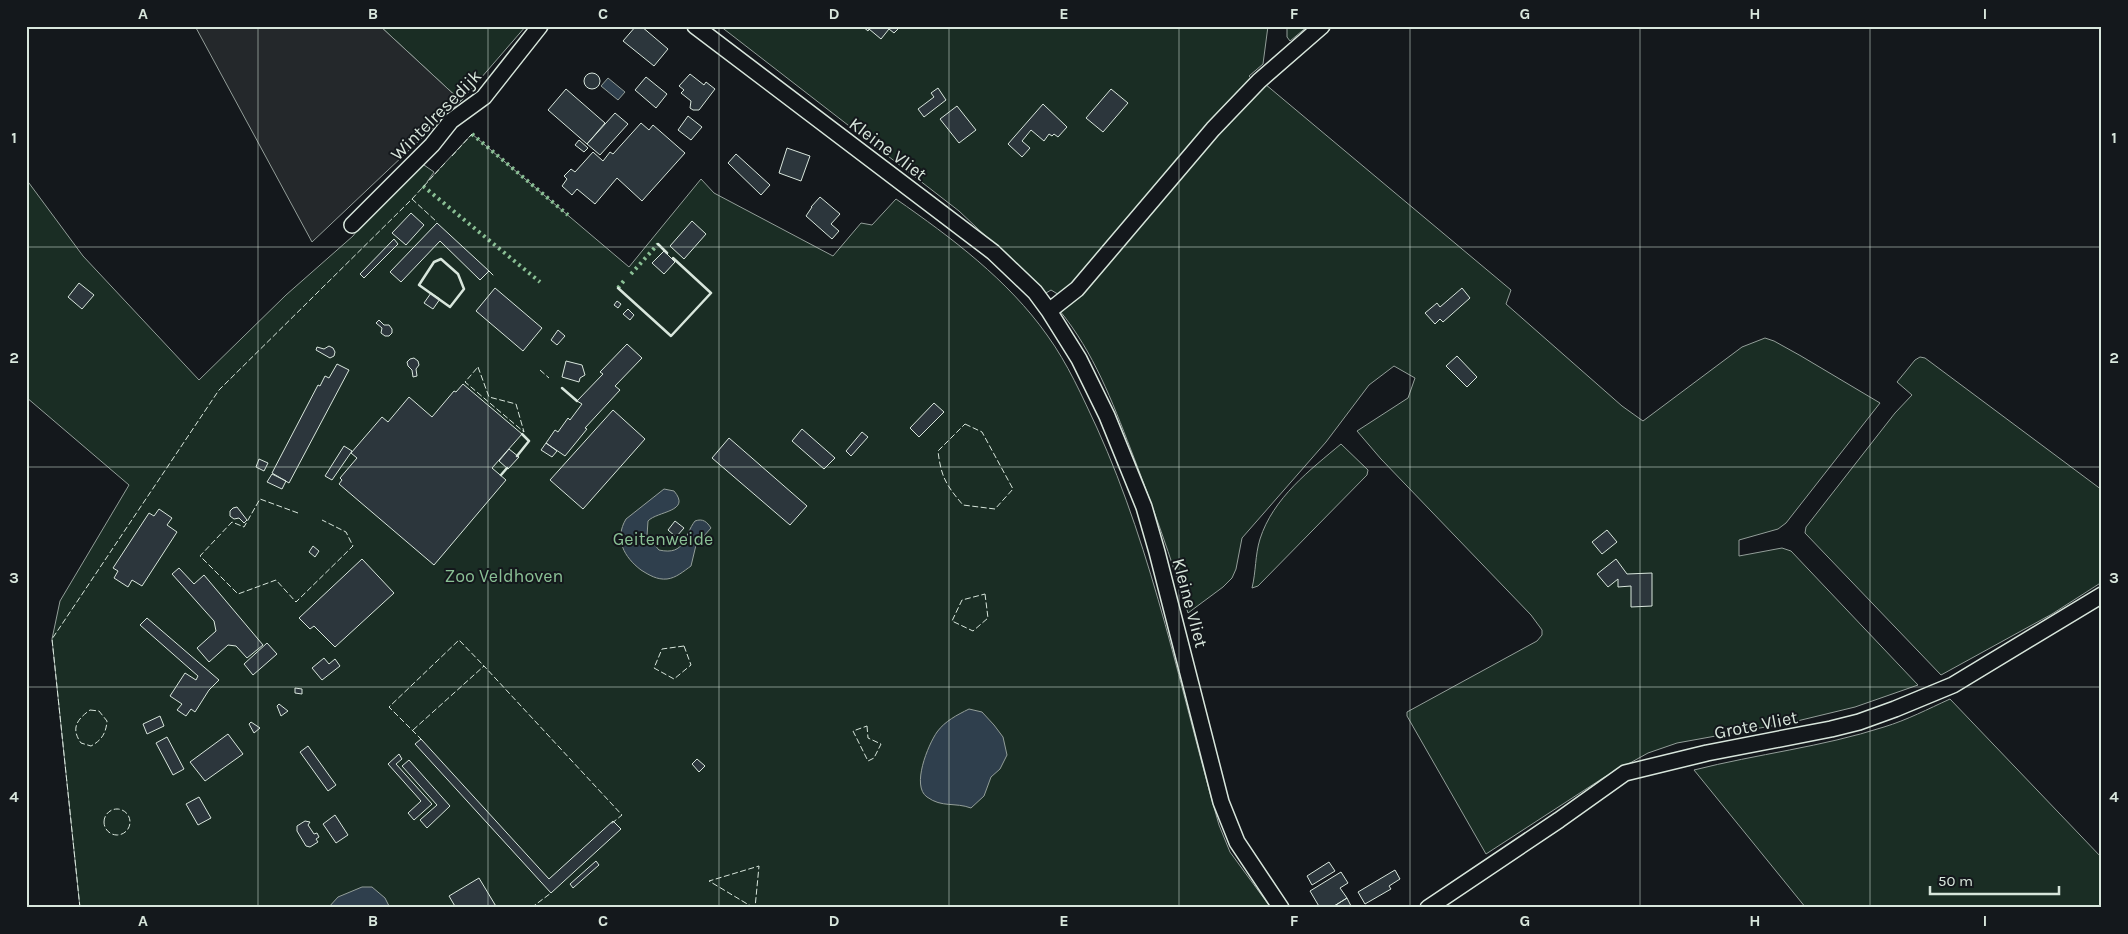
<svg xmlns="http://www.w3.org/2000/svg" width="2128" height="934" font-family="Karla,sans-serif">
  <rect width="100%" height="100%" fill="#14181c"/>
  <path fill="#1a2d24" stroke="#939e99" d="M380,26H526L461,101Z
    M720,26H1268L1263,64L1249,76L1254,81L1061,296L1051,290L1046,293L959,211Z
    M1287,26H1308L1290,41L1287,37Z
    M1265,84L1511,290L1506,304L1622,406L1643,421L1742,347L1765,338L1774,341L1801,356L1880,403L1786,523L1778,529L1739,540V556L1782,548L1791,551L1918,685L1855,707L1793,722L1677,743L1648,753L1603,778L1486,854L1407,716V712L1537,641L1542,635V630L1531,615L1381,459L1357,431L1408,398L1415,378L1394,366L1369,385L1326,442L1242,538L1236,569L1232,578L1223,587L1188,613C1171,558 1152,504 1131,450C1112,401 1094,353 1060,311L1161,195Z
    M472,134L629,267L701,179L714,193L833,256L861,223L872,225L896,199C952,238 1008,280 1047,335C1068,364 1082,396 1097,428C1154,554 1181,693 1219,825L1230,852L1271,908H80L52,639L60,601L129,485L26,397V179L83,256L199,380L286,295L353,236L385,193L424,165L434,172L427,182Z
    M1920,357L1925,358L2102,490V582L2052,614L1941,675L1805,533L1806,527L1895,413L1912,395L1897,382L1915,360Z
    M1341,444L1368,470L1367,475L1258,586L1252,588C1256,572 1255,555 1260,539C1273,498 1310,470 1341,444Z
    M1950,699L2102,858V908H1806L1694,770C1757,754 1822,747 1884,727C1907,720 1928,709 1950,699Z"/>
  <path fill="#24282b" stroke="#939e99" d="M195,26H380L461,101L312,242Z"/>
  <path fill="#2f3f4d" stroke="#939e99" d="M608,78L625,92L618,100L601,86Z
    M664,489L674,491C692,512 657,511 648,521L647,536L659,550C686,556 684,535 695,521C703,518 707,522 711,528L696,545L691,566C684,571 676,578 667,579C657,580 649,575 641,570C624,557 614,539 626,519Z
    M969,709L982,712L994,725L1003,737L1007,755L1000,769L991,777L984,796L971,808C955,802 942,808 927,797C911,786 928,745 937,732C945,721 957,715 969,709Z
    M362,887H372L385,898L390,908H328L338,897Z"/>
  <path fill="#2c363c" stroke="#d8e6dc" d="M636,26H641L668,49L654,66L623,41Z
    M862,26H894L898,29L894,33L889,29L881,39L869,29L868,31Z
    M584 81a8 8 0 1 1 16 0a8 8 0 1 1-16 0Z
    M690,74L704,85L706,82L715,89L699,110H693L690,108L691,101L681,93L684,90L679,86Z
    M646,77L667,94L656,108L635,90Z
    M938,88L946,100L924,117L918,109L934,97L931,93Z
    M566,89L605,123L587,144L548,110Z
    M1111,89L1128,103L1103,132L1086,118Z
    M1043,104L1067,127L1058,137L1054,134L1052,136L1049,134L1044,141L1031,130L1022,141L1030,148L1022,157L1008,144Z
    M957,106L976,130L959,143L940,119Z
    M615,113L628,124L600,155L587,144Z
    M688,116L702,127L691,140L678,130Z
    M641,123L649,130L653,125L685,153L642,201L617,178L595,204L577,189L572,195L562,186L567,179L564,176L571,169L575,172L593,152L603,161L610,152L613,154Z
    M579,140L588,148L584,152L575,145Z
    M787,148L810,156L801,181L779,173Z
    M736,154L770,185L761,195L728,163Z
    M820,197L840,214L831,224L839,231L832,239L806,216L812,207H811Z
    M411,213L424,225L406,245L392,233Z
    M692,221L706,234L684,259L670,246Z
    M437,223L489,271L480,280L440,241L401,282L390,272Z
    M394,239L398,244L364,278L360,274Z
    M664,251L675,262L664,274L652,263Z
    M79,283L94,295L82,309L68,297Z
    M495,288L542,328L523,351L476,311Z
    M1462,288L1470,298L1443,322L1440,319L1435,324L1425,313L1437,303L1440,307Z
    M431,293L440,299L433,309L424,303Z
    M617,301L621,304L618,308L614,305Z
    M628,309L634,315L630,320L623,314Z
    M379,320L384,325H389L392,329V333L389,336H385L381,333L382,328L376,323Z
    M558,330L565,336L557,345L551,340Z
    M627,344L642,358L615,386L620,390L585,428L587,429L565,456L546,443L555,430L558,432L568,418L570,420L582,404L577,401L603,374L600,372Z
    M329,346L333,348L335,352L334,356L330,358L316,350L317,347L324,349Z
    M1457,356L1477,377L1467,387L1446,366Z
    M414,358L418,361L419,365L416,369L417,376L413,377L412,370L408,366L407,362L410,359Z
    M566,361L582,365L585,375L580,378L579,382L562,377Z
    M337,364L349,370L289,483L272,473L318,385L320,386L325,376L329,378Z
    M463,384L522,434L492,468L506,480L434,565L339,484L342,480L340,478L357,458L351,453L382,417L388,422L409,397L432,417L454,391L456,392Z
    M934,403L944,412L919,437L910,428Z
    M613,410L645,439L583,509L550,480Z
    M802,429L835,458L824,469L792,441Z
    M862,432L868,437L851,456L846,451Z
    M729,438L807,506L790,525L712,458Z
    M546,443L557,451L552,457L541,450Z
    M344,446L352,451L332,480L325,476Z
    M509,449L519,457L508,469L499,461Z
    M259,459L268,463L264,471L256,467Z
    M272,474L286,481L282,489L267,482Z
    M237,507L247,520L244,523L239,518L234,519L230,516V511L233,508Z
    M159,509L172,518L167,525L177,532L142,586L132,580L128,587L114,578L118,571L113,568L149,513L154,516Z
    M675,521L684,528L676,537L668,530Z
    M1607,530L1617,542L1602,554L1592,542Z
    M313,546L319,551L315,557L309,552Z
    M362,559L394,593L335,647L314,626L310,629L299,618Z
    M1616,559L1627,574L1652,573V606L1631,607V586L1618,587V579L1608,587L1597,574Z
    M179,568L194,584L204,575L263,645L247,658L236,646L228,645L209,662L197,648L216,631L214,621L172,574Z
    M147,618L219,680L209,690L195,712L191,709L186,716L177,710L182,704L170,696L185,673L196,680L198,676L140,625Z
    M267,643L277,654L253,675L244,664Z
    M324,658L329,664L335,659L340,666L322,680L312,668Z
    M295,688L302,689V694L295,693Z
    M279,704L288,711L281,716L277,706Z
    M160,716L164,726L147,734L143,724Z
    M251,722L260,728L254,733L249,724Z
    M228,734L243,754L205,781L190,762Z
    M167,737L184,769L173,775L156,743Z
    M421,739L549,879L613,821L621,829L551,893L415,744Z
    M308,746L336,785L328,791L300,752Z
    M399,754L402,759L396,764L432,804L414,820L408,813L421,801L388,764Z
    M697,759L705,766L699,772L692,764Z
    M409,760L450,806L427,828L420,820L437,805L402,766Z
    M199,797L211,818L198,825L186,804Z
    M335,815L348,835L336,843L323,824Z
    M305,821L310,822L308,825L314,834L317,833L319,837L316,839L318,842L310,847L306,846L297,831V826Z
    M596,861L599,865L573,888L570,884Z
    M1329,862L1335,871L1312,885L1307,876Z
    M1395,870L1400,879L1389,886L1391,889L1365,904L1358,892Z
    M1341,872L1348,883L1340,888L1347,898L1331,908H1320L1310,891Z
    M479,878L497,908H456L449,896Z
    M1347,898L1351,906L1348,908H1331Z"/>
  <g fill="none" stroke-linecap="round" stroke-linejoin="round">
    <g stroke="#d8e6dc" stroke-width="18">
      <path id="street" d="M695,26L993,252L1035,292L1049,311L1079,359L1107,416L1144,507L1157,552L1221,802L1237,842L1281,908
        M352,225L432,145L451,121L484,97L540,26
        M1049,311L1077,289L1213,129L1259,81L1322,26
        M1428,908L1559,820L1625,773L1707,753L1831,729L1859,722L1895,709L1953,685L2102,595"/>
    </g>
    <use href="#street" stroke="#14181c" stroke-width="15"/>
    <path stroke="#8ac095" stroke-width="4" stroke-dasharray="2.5 4" stroke-linecap="butt" d="M472,134L568,215
      M423,186L540,282
      M631,274L658,244
      M618,288L626,278"/>
    <path stroke="#d8e6dc" stroke-width="1" stroke-dasharray="6 2.5" stroke-linecap="butt" d="M452,156L472,134
      M412,199L445,163
      M489,271L495,277
      M478,367L489,397L516,404L524,432L465,382Z
      M540,370L549,378
      M965,424L982,432L1013,489L995,509L963,505C946,485 941,477 938,451Z
      M298,513L260,499L244,527L232,522L200,556L238,594L276,580L296,602L353,546L346,532L322,520
      M985,594L988,618L973,631L952,621L962,600Z
      M684,646L691,665L674,679L654,668L662,649Z
      M90,710L99,711L107,721C106,733 102,740 91,746L81,743C71,729 76,720 90,710Z
      M867,726L868,738L881,744L874,758L868,761L853,731Z
      M413,730L484,666L622,815L611,824
      M422,740L389,707L459,640L484,666
      M104 822a13 13 0 1 1 26 0a13 13 0 1 1-26 0Z
      M80,908L52,639L219,390L412,199L437,222
      M531,908L551,893
      M754,908L709,881L759,866L755,908"/>
    <path stroke="#d8e6dc" stroke-width="2.5" d="M658,244L667,253
      M441,259L458,274L464,289L450,307L419,285L434,262Z
      M618,288L671,336L711,293L673,258
      M562,388L577,401
      M517,456L529,441L522,434
      M501,475L507,468"/>
  </g>
  <path fill="none" stroke="#d8e6dc" stroke-width="1" stroke-opacity="0.55" d="M258,26V908M488,26V908M719,26V908M949,26V908M1179,26V908M1410,26V908M1640,26V908M1870,26V908M26,247H2102M26,467H2102M26,687H2102"/>
  <g text-anchor="middle" stroke-width="4" stroke-linejoin="round" paint-order="stroke">
    <g font-size="18" fill="#d8e6dc" stroke="#14181c">
      <text transform="translate(436 115) rotate(-45)" y="6">Wintelresedijk</text>
      <text transform="translate(888 149) rotate(37)" y="6">Kleine Vliet</text>
      <text transform="translate(1190 603) rotate(75)" y="6">Kleine Vliet</text>
      <text transform="translate(1756 725) rotate(-11)" y="6">Grote Vliet</text>
    </g>
    <g font-size="18" fill="#8ac095" stroke="#14181c">
      <text x="663" y="545">Geitenweide</text>
      <text x="504" y="582">Zoo Veldhoven</text>
    </g>
  </g>
  <rect width="2128" height="934" fill="none" stroke="#14181c" stroke-width="55"/>
  <path d="M1930 886v8h129v-8" fill="none" stroke="#d8e6dc" stroke-width="2.5"/>
  <text x="1938" y="886" font-size="15" fill="#d8e6dc" stroke="#14181c" stroke-width="4" paint-order="stroke">50 m</text>
  <rect x="28" y="28" width="2072" height="878" fill="none" stroke="#d8e6dc" stroke-width="2"/>
  <g font-size="16" text-anchor="middle" font-weight="bold" fill="#d8e6dc">
    <text x="143" y="19">A</text>
    <text x="373" y="19">B</text>
    <text x="603" y="19">C</text>
    <text x="834" y="19">D</text>
    <text x="1064" y="19">E</text>
    <text x="1294" y="19">F</text>
    <text x="1525" y="19">G</text>
    <text x="1755" y="19">H</text>
    <text x="1985" y="19">I</text>
    <text x="14" y="143">1</text>
    <text x="2114" y="143">1</text>
    <text x="14" y="363">2</text>
    <text x="2114" y="363">2</text>
    <text x="14" y="583">3</text>
    <text x="2114" y="583">3</text>
    <text x="14" y="802">4</text>
    <text x="2114" y="802">4</text>
    <text x="143" y="926">A</text>
    <text x="373" y="926">B</text>
    <text x="603" y="926">C</text>
    <text x="834" y="926">D</text>
    <text x="1064" y="926">E</text>
    <text x="1294" y="926">F</text>
    <text x="1525" y="926">G</text>
    <text x="1755" y="926">H</text>
    <text x="1985" y="926">I</text>
  </g>
</svg>
